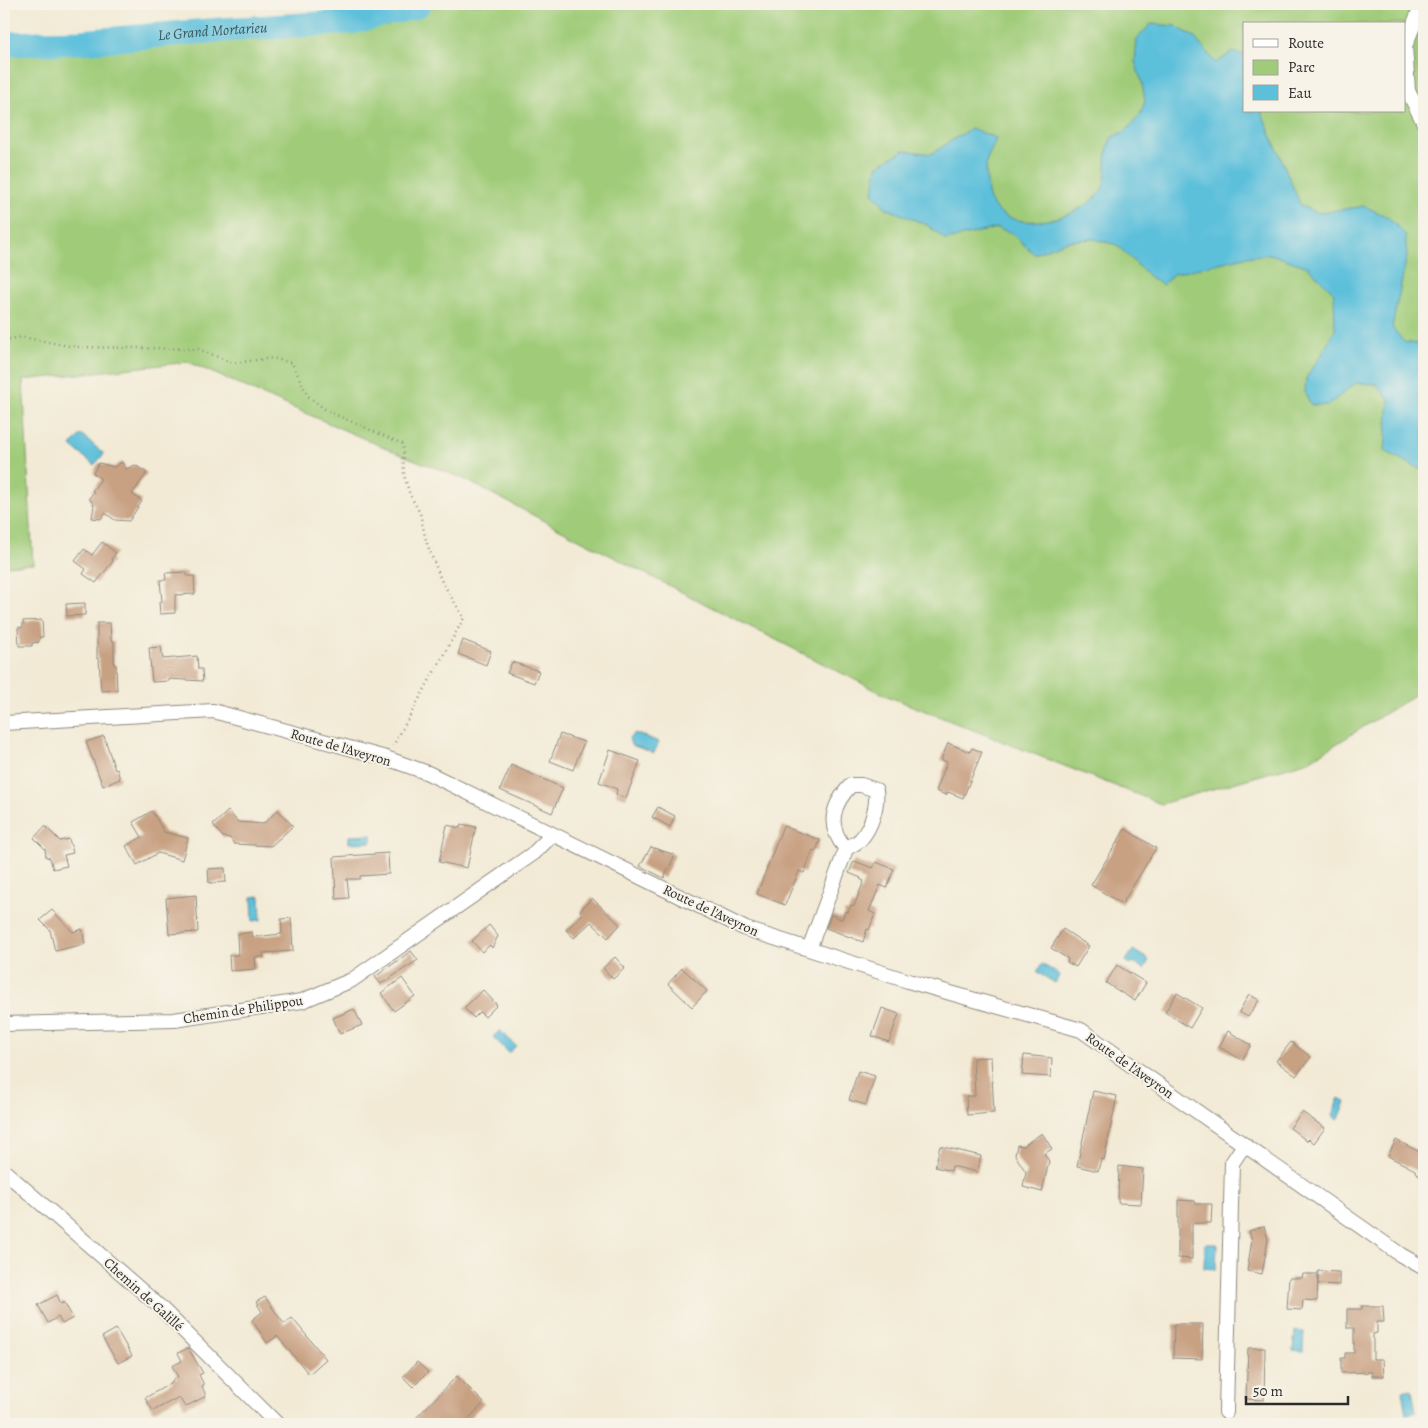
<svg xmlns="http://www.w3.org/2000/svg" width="1428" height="1428" font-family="Alegreya,serif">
  <rect width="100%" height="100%" fill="#f7f3e8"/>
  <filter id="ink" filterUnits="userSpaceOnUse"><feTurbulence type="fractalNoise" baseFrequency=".02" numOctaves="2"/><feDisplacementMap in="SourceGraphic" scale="10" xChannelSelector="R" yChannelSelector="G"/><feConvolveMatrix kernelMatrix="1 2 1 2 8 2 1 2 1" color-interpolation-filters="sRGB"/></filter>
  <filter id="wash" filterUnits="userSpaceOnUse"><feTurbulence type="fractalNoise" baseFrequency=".0096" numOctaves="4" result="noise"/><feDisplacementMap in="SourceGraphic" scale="20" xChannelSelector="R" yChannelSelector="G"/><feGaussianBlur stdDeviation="1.12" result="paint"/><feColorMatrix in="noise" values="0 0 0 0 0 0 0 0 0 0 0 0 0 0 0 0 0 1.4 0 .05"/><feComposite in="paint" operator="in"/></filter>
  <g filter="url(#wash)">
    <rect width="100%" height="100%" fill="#f2ead5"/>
    <path fill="#a0cc79" stroke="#667c52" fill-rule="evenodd" d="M435,4H1424V689L1309,761L1161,804L887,696L648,575L462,478L397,453L188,362L23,380L33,564L4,566V35L51,53L387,26ZM1244,24H1404V111H1244Z"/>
    <path fill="#5dc0db" stroke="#447683" d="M1151,24L1175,26L1193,36L1216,63L1233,52L1244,55V111H1261L1301,206L1319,213L1364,206L1388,217L1405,234L1407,256L1392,327L1404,342L1424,345V468H1418L1385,451L1389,399L1376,384L1356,383L1328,405H1311L1305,394L1306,378L1322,354L1335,330L1334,293L1308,267L1270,254L1245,257L1173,274L1163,285L1150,277L1117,245L1094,239L1068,241L1034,254L1012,233L997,228L946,240L927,225L886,208L873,193L877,166L904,150L931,154L971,128L996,138C994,146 990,152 987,159C985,165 987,191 989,197C1004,239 1081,220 1101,191C1108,180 1105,164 1107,153C1107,148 1109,143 1111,138L1127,130L1140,115L1145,101L1142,83L1135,62L1137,39Z
      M81,434L104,454L94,465L71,446Z
      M635,733L659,742L654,753L631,745L629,738Z
      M371,835L372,842L349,843V836Z
      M260,896L261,920L253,921L252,897Z
      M1133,950L1149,960L1144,969L1133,962L1130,964L1126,961Z
      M1042,964L1060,975L1055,983L1037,972Z
      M500,1030L516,1046L509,1053L493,1037Z
      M1339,1098L1346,1102L1339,1119L1337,1120L1332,1115Z
      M1205,1244H1217L1216,1269L1204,1268Z
      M1295,1331L1304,1332L1303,1352L1293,1351Z
      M1412,1389L1416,1412L1406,1414L1402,1391Z"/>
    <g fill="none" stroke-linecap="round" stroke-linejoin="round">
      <path stroke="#5dc0db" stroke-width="25" id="s1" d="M4,44L81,42L207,31L351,22L413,7L419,4"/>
    </g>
    <g id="blocks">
      <path fill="#c8a082" d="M122,462L126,469L135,465L147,473L132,494L142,501L129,521L115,520L105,513L101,519L92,518L94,505L89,498L94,492L92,491L101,479L93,473L99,463L114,467Z
        M102,542L116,553L111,559L113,561L96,583L83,574L86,569L75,561L84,549L92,555Z
        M187,572V576H194L195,594L175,595V613L160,614L159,602H162L160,580H166L165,573Z
        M85,603V615L67,616L66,604Z
        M42,620L43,637H39V642L32,643V646H19L18,628L23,627V621Z
        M97,623H110L111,641H114V665H116L117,690L101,691L99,659H97Z
        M463,640L491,651L486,665L458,654Z
        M161,647L163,659L197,656L198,669H202L203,681L169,679V681L152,682L149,648Z
        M512,662L539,671L534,683L507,673Z
        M560,734L584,742L573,770L550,761Z
        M104,736L115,770L117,769L120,779L103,786L86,742Z
        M948,743L970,752L972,748L982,752L963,798L948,792L946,795L936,791L947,762L941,760Z
        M610,750L640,761L626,798L616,795L617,789L599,782Z
        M511,765L563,788L552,813L500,790Z
        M658,807L675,816L670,827L652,817Z
        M278,810L293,826L271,846L234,844L230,838L223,837L213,825L228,811L238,822L263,824Z
        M152,811L164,832L188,838L182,860L158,853L137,865L126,846L142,837L133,822Z
        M461,824L476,827L467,868L439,862L447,825L460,828Z
        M45,826L60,841L69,839L73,853L64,855L67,866L53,869L50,858L46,857L45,849L34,838Z
        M783,826L820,840L816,851L813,850L804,873L799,871L785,905L757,894Z
        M1125,829L1156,848L1122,904L1091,885Z
        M651,847L675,855L664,878L640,866Z
        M388,853L389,874L360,876V879H347L349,898L336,899L334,857Z
        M854,861L873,868L876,862L894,869L887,888L880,885L869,911L875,914L869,930L867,929L863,942L826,928L831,915L842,919L845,911L848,912L851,905L854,906L864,881L860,879L861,878L849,873Z
        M225,868L226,882L209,883L208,869Z
        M196,895L198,932L169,934L166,898Z
        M592,898L620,925L608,938L591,922L574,938L566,930L583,914L580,911Z
        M52,910L73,932L82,929L85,944L55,951L50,930L40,920Z
        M291,918L293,951L263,953L264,957H255L256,969L230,971L229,955H238L237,934L252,932L253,937L282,934L281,919Z
        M489,925L498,936L492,948L490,945L482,952L472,941Z
        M1063,929L1089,946L1076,967L1067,962L1068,959L1051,948Z
        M411,951L418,960L381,984L375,977Z
        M615,957L625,968L613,979L603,968Z
        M1117,965L1146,983L1135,1001L1106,983Z
        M682,968L707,991L692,1007L668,984Z
        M402,978L415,996L394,1011L381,993Z
        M483,990L497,1005L485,1017L480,1012L474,1018L464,1008Z
        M1177,993L1202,1008L1190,1028L1165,1012Z
        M1249,994L1259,1000L1248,1017L1239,1012Z
        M882,1008L899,1014L889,1042L872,1036Z
        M354,1009L362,1025L340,1034L333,1018Z
        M1228,1031L1251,1045L1242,1060L1219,1047Z
        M1291,1042L1311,1057L1296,1076L1276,1061Z
        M1024,1055L1052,1058L1051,1077L1022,1075Z
        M991,1057L994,1113L967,1115L966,1096H975L973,1058Z
        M858,1071L875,1076L866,1105L849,1100Z
        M1093,1091L1117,1096L1104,1160L1101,1159L1098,1171L1077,1166Z
        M1302,1112L1325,1128L1314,1143L1309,1139L1307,1141L1290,1128Z
        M1042,1133L1052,1149L1044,1154L1049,1161L1042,1192L1023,1187L1026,1172L1015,1155L1017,1145L1023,1146Z
        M1396,1140L1424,1154V1183L1415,1170L1388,1156Z
        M940,1146L981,1156L977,1172L952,1166L951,1171L935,1167Z
        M1119,1166L1143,1169L1141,1204L1118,1203Z
        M1178,1200L1195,1201L1196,1204H1212L1211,1223H1192V1259L1178,1258Z
        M1264,1226L1268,1239L1262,1274L1247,1271L1252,1240L1249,1231Z
        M1318,1271L1339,1272V1285L1318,1284V1275L1317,1301L1303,1300L1302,1310L1287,1309L1289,1278H1302L1303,1274H1318Z
        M57,1295L61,1304L64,1302L73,1318L62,1324L58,1317L48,1323L38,1305Z
        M265,1297L284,1324L292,1318L326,1359L309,1374L277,1336L267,1343L252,1320L262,1312L256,1302Z
        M1362,1306H1383L1384,1322H1377V1333L1373,1334V1359H1383L1384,1376H1372V1372L1341,1373V1358H1345V1353H1354V1328H1347V1309H1362Z
        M1174,1324H1203L1202,1359L1173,1358Z
        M116,1329L132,1356L118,1363L102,1337Z
        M188,1348L203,1373L199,1375L204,1385L202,1386L206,1396L185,1407L179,1397L153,1411L145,1398L173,1382L172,1380L178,1377L172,1366L182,1361L178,1353Z
        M1248,1348H1265L1264,1400L1246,1399Z
        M417,1362L428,1372L413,1387L403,1377Z
        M457,1376L484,1403L463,1424H410Z"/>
    </g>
  </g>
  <g filter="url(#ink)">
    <use href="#blocks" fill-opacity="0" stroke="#8e8a80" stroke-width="1"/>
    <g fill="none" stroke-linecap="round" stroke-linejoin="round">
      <g stroke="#8e8a80" stroke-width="16">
        <path id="minor" d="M1422,4L1405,46L1408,91L1424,123
          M4,723L213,711L386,758L428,773L746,929L908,981L1081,1030L1401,1255L1424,1268
          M809,949L846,849C850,846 856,843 860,840C871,828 878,807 876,790L861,785H851C832,805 826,826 846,849
          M4,1024L174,1020L302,1001L352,980L534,853L552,835
          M4,1171L159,1306L277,1424
          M1226,1412L1232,1163L1244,1145"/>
      </g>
      <path stroke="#8e8a80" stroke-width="2.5" stroke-dasharray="1 4" stroke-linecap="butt" d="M4,340L22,337L75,347L198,349L233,363L272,358L292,363L308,396L327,411L403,444L404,475L410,495L420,513L426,541L441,580L464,618L393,746"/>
      <use href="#minor" stroke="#fff" stroke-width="14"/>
    </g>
  </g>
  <g text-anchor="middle" stroke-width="4" stroke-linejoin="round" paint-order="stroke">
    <g font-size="14" fill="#2b2b2b" stroke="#f7f3e8">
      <text transform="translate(341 747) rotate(16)" y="5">Route de l'Aveyron</text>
      <text transform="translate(711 910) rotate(25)" y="5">Route de l'Aveyron</text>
      <text transform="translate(243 1009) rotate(-9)" y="5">Chemin de Philippou</text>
      <text transform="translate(1130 1065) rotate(35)" y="5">Route de l'Aveyron</text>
      <text transform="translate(144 1294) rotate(42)" y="5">Chemin de Galillé</text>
    </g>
    <g font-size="15" font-style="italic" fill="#3a5860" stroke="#f7f3e8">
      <text dy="5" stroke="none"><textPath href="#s1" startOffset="209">Le Grand Mortarieu</textPath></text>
    </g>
  </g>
  <rect width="1428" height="1428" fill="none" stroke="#f7f3e8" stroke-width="20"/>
  <rect x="1243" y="22" width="162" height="90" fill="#f7f3e8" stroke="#a5a39c"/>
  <rect x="1253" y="39" width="25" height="8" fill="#ffffff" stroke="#a5a39c"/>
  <text x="1288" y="48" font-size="15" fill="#2b2b2b">Route</text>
  <rect x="1253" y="60" width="25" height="15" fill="#a0cc79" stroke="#a5a39c"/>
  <text x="1288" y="72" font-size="15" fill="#2b2b2b">Parc</text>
  <rect x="1253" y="85" width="25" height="15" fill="#5dc0db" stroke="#a5a39c"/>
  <text x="1288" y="98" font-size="15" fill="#2b2b2b">Eau</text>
  <path d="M1246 1396v8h102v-8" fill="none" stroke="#2b2b2b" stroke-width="2.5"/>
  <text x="1253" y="1396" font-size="15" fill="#2b2b2b" stroke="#f7f3e8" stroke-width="4" paint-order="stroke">50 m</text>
</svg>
